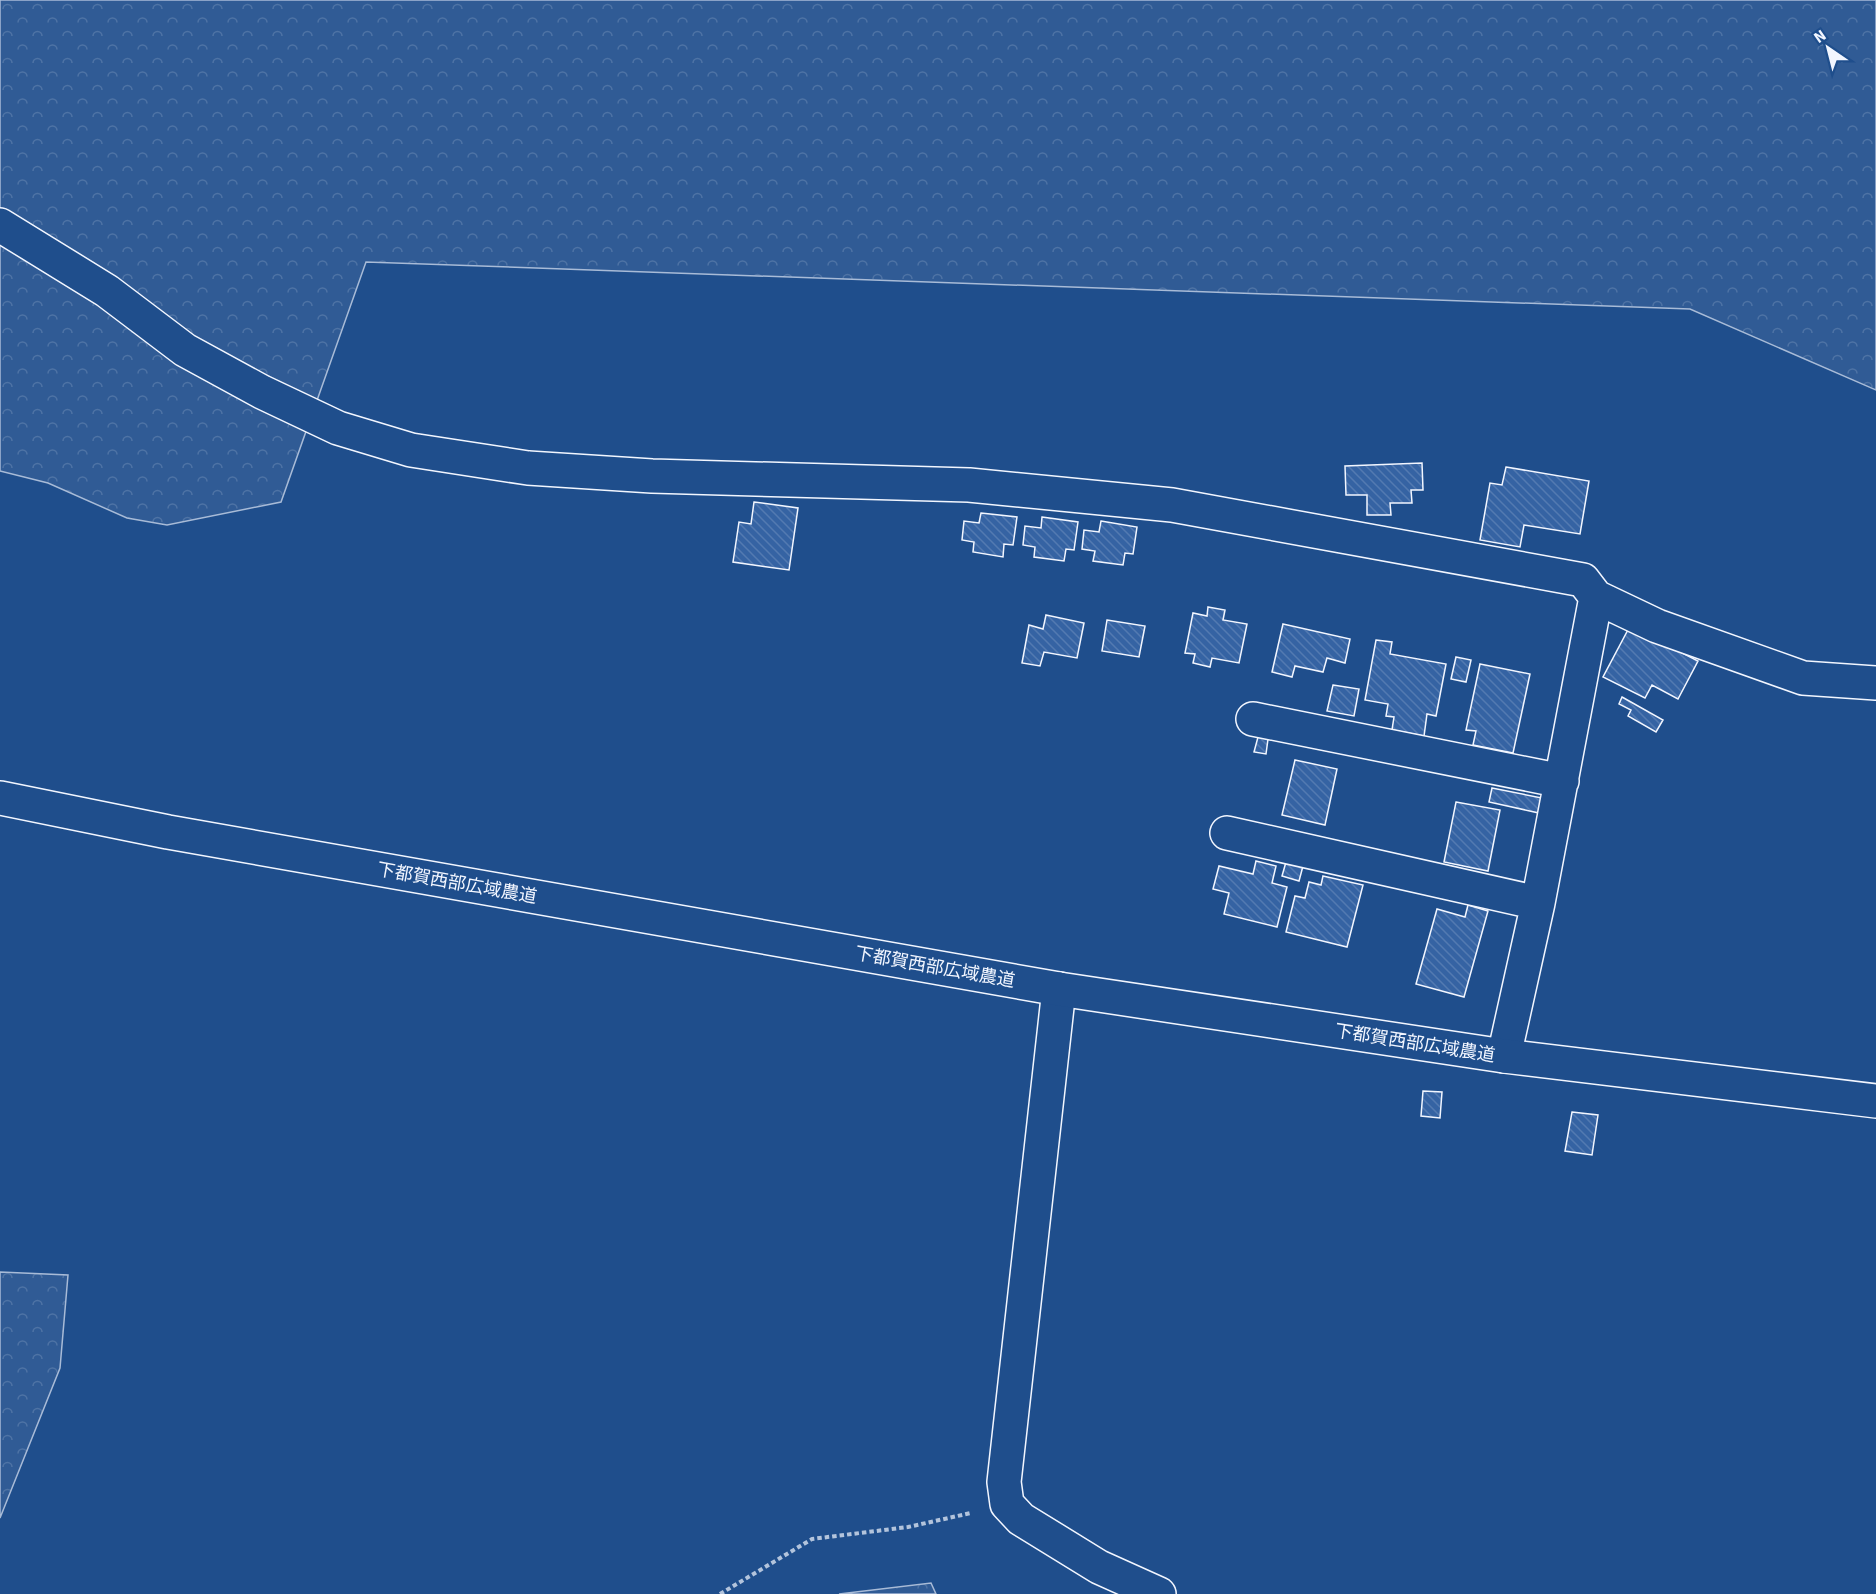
<svg xmlns="http://www.w3.org/2000/svg" width="1876" height="1594" font-family="'Source Sans 3','Noto Sans JP',sans-serif">
  <defs>
    <pattern id="forest-crowns" width="20" height="18" patternUnits="userSpaceOnUse" patternTransform="scale(1.5)"><rect width="20" height="18" fill="#305b95"/><path d="M2 6a3 3 0 1 1 6 0M12 15a3 3 0 1 1 6 0" fill="none" stroke="#4e73a5"/></pattern>
    <pattern id="building-back-hatch" width="6" height="6" patternUnits="userSpaceOnUse" patternTransform="scale(1.5)"><rect width="6" height="6" fill="#3563a3"/><path d="M-1 5l2 2M0 0l6 6M5-1l2 2" fill="none" stroke="#537ab1"/></pattern>
  </defs>
  <rect width="100%" height="100%" fill="#1f4e8c"/>
  <path fill="url(#forest-crowns)" stroke="#a8bbd7" stroke-width="1.5" d="M0,0H1876V390L1690,309L366,262L281,502L167,525L127,518L48,483L0,471Z
    M0,1272L68,1275L60,1368L0,1518Z
    M931,1583L936,1594H839Z"/>
  <path fill="url(#building-back-hatch)" stroke="#f2f6ff" stroke-width="1.5" d="M1422,463L1423,490H1411L1412,503H1390L1391,515H1367V495H1346L1345,466Z
    M1506,467L1589,481L1580,534L1524,525L1520,547L1480,540L1490,483L1502,485Z
    M754,502L798,508L789,570L733,562L739,522L751,524Z
    M981,513L1017,517L1013,545L1004,544L1003,557L973,552L974,542L962,540L964,521L979,523Z
    M1042,517L1078,522L1074,550L1066,549L1064,561L1034,557L1035,547L1023,545L1025,526L1041,528Z
    M1101,521L1137,527L1133,554L1125,553L1123,565L1093,561L1095,551L1082,549L1084,530L1099,532Z
    M1208,607L1225,610L1223,620L1247,624L1239,663L1212,658L1210,667L1193,663L1195,654L1185,653L1193,613L1207,616Z
    M1046,615L1084,623L1077,658L1044,652L1040,666L1022,663L1029,625L1043,629Z
    M1107,620L1145,626L1139,657L1102,651Z
    M1283,624L1350,639L1345,663L1327,658L1323,672L1295,666L1292,677L1272,672Z
    M1630,626L1698,661L1678,699L1652,685L1645,698L1603,677Z
    M1376,640L1392,642L1390,654L1446,664L1436,716L1427,714L1424,736L1392,730L1394,717L1386,716L1388,704L1365,700Z
    M1456,657L1471,660L1466,682L1451,679Z
    M1480,664L1530,674L1513,753L1473,745L1476,731L1466,730Z
    M1333,685L1359,689L1354,716L1327,711Z
    M1622,697L1663,720L1656,732L1628,716L1631,710L1619,704Z
    M1258,737L1268,739L1266,754L1254,752Z
    M1295,760L1337,769L1325,825L1282,815Z
    M1492,788L1542,798L1539,813L1489,802Z
    M1456,802L1500,810L1488,871L1444,862Z
    M1256,861L1276,866L1272,883L1287,887L1277,927L1224,914L1229,893L1213,889L1219,866L1253,874Z
    M1286,862L1303,866L1299,881L1282,876Z
    M1323,876L1363,885L1347,947L1286,932L1295,896L1305,898L1309,882L1321,885Z
    M1468,905L1488,911L1464,997L1416,984L1437,909L1465,917Z
    M1423,1091L1442,1092L1440,1118L1421,1116Z
    M1572,1112L1598,1115L1592,1155L1565,1151Z"/>
  <g fill="none" stroke-linecap="round" stroke-linejoin="round">
    <g stroke="#f2f6ff" stroke-width="36">
      <path id="minor" d="M0,225L107,291L185,350L262,392L338,428L411,450L528,468L652,476L969,485L1172,505L1583,580L1596,597L1657,626L1803,678L1876,683
        M1253,719L1562,781
        M1227,833L1538,903
        M1059,989L1004,1482L1007,1504L1021,1519L1099,1567L1159,1594
        M1504,1056L1538,903L1596,597"/>
    </g>
    <g stroke="#f2f6ff" stroke-width="36">
      <path id="tertiary" d="M0,798L168,832L1059,989L1504,1056L1876,1101"/>
    </g>
    <path stroke="#b3c4dc" stroke-width="4" stroke-dasharray="4.5 3" stroke-linecap="butt" d="M720,1594L812,1539L908,1527L971,1513"/>
    <use href="#minor" stroke="#1f4e8c" stroke-width="33"/>
    <use href="#tertiary" stroke="#1f4e8c" stroke-width="33"/>
  </g>
  <g text-anchor="middle" stroke-width="4.5" stroke-linejoin="round" paint-order="stroke">
    <g font-size="18" fill="#f2f6ff" stroke="#1f4e8c">
      <text transform="translate(457 883) rotate(10)" y="6">下都賀西部広域農道</text>
      <text transform="translate(935 967) rotate(10)" y="6">下都賀西部広域農道</text>
      <text transform="translate(1415 1043) rotate(9)" y="6">下都賀西部広域農道</text>
    </g>
  </g>
  <g transform="translate(1828 48) rotate(325)" stroke="#1f4e8c" stroke-width="4.5" paint-order="stroke">
  <path d="M0-4.5L10 22L0 15L-10 22Z" fill="#f2f6ff"/>
  <text y="-9" font-size="16" font-weight="bold" text-anchor="middle" fill="#f2f6ff">N</text>
  </g>
</svg>
